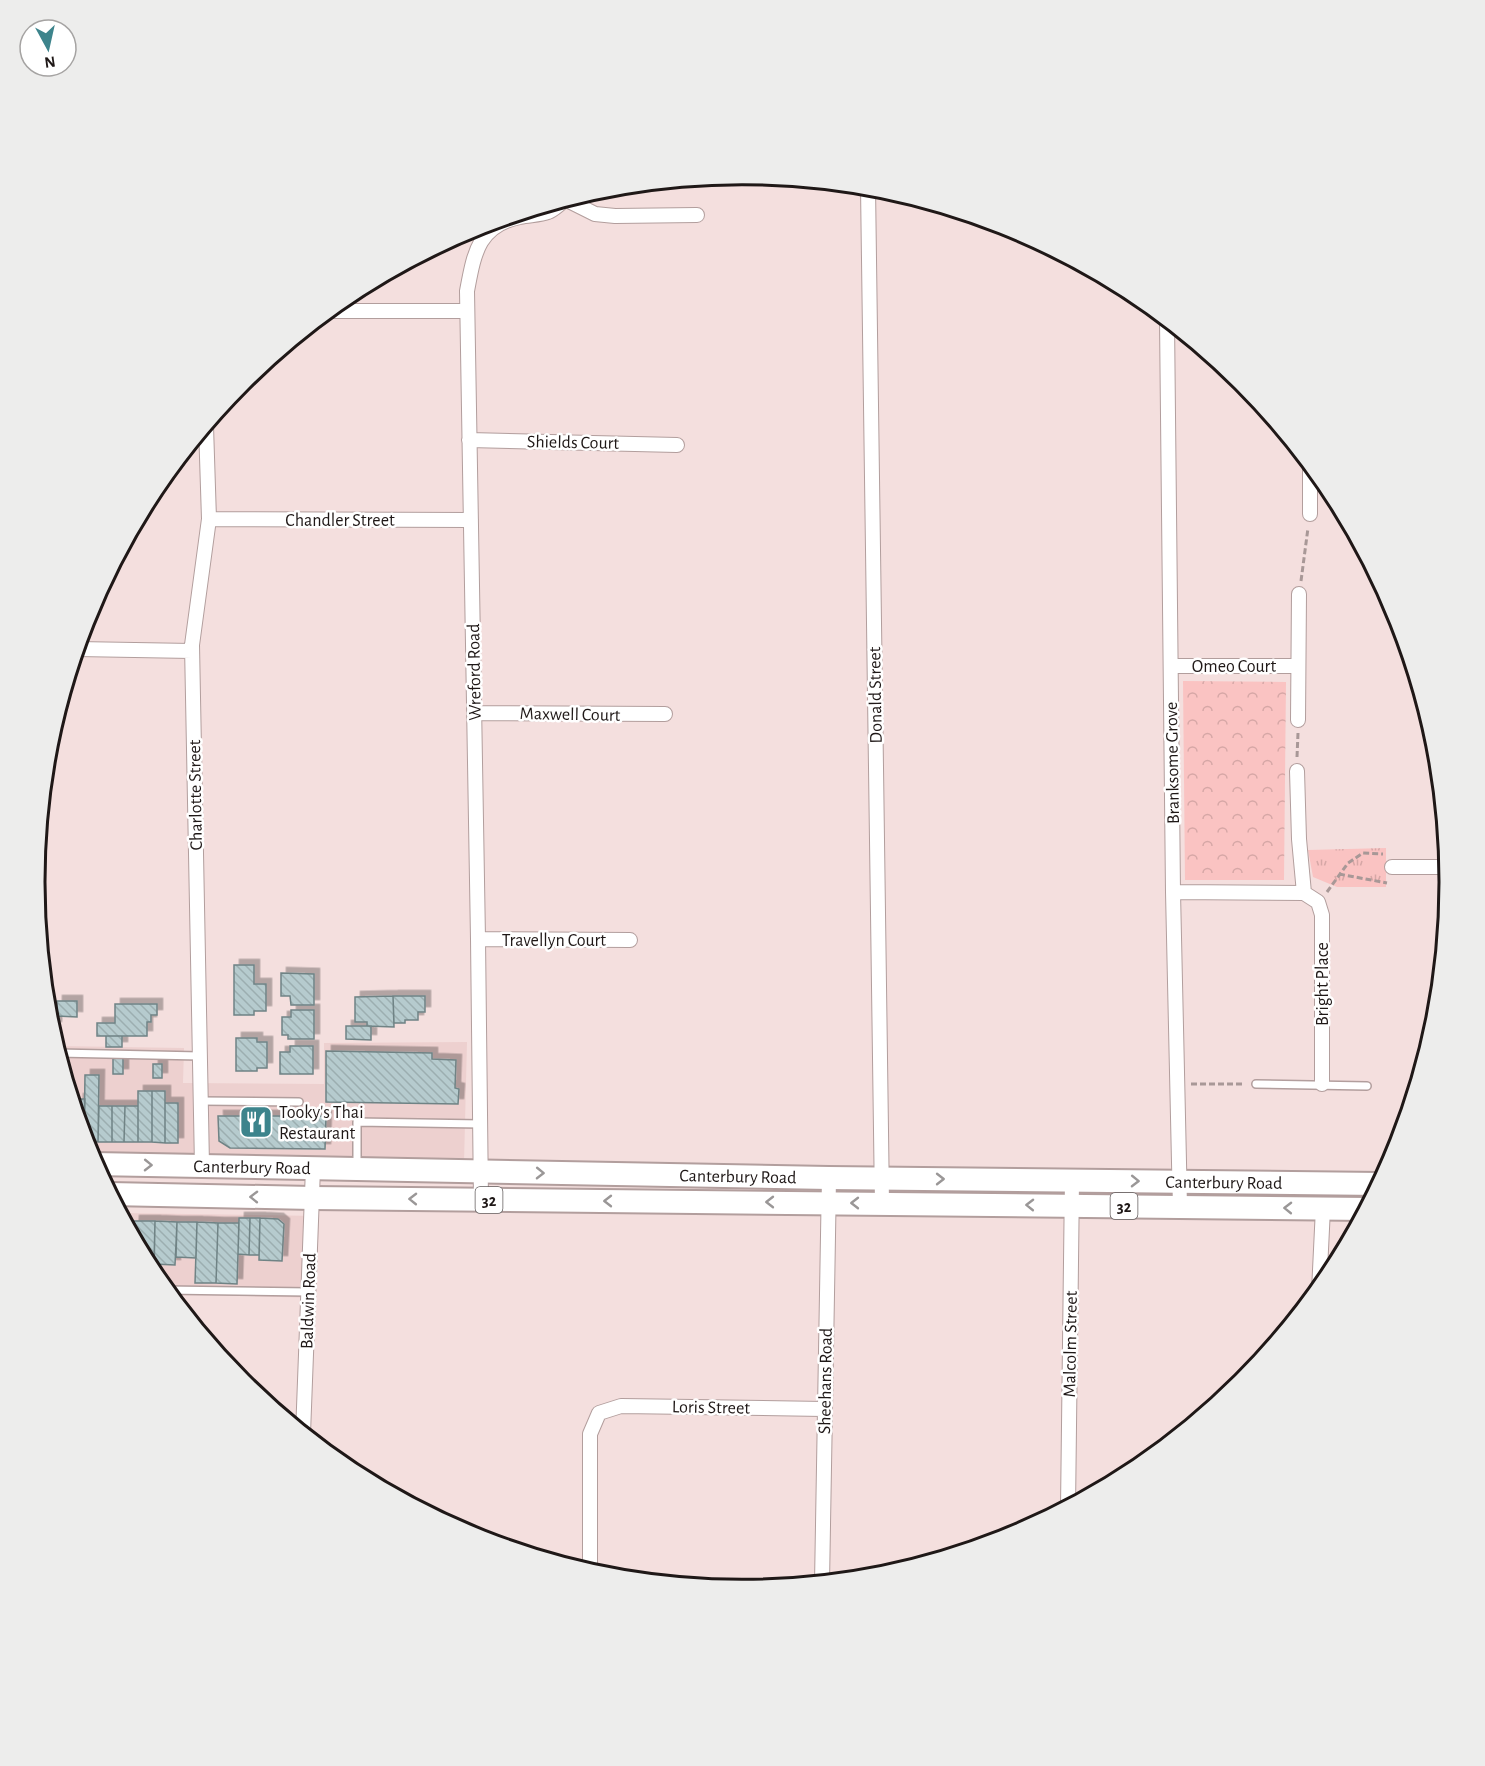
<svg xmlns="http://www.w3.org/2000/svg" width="1485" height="1766" font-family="'Alegreya Sans',sans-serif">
  <defs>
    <pattern id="grass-tufts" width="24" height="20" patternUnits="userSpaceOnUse" patternTransform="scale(1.5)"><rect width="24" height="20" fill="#fac3c2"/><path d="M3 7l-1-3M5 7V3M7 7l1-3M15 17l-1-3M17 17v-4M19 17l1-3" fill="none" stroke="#d6a7a6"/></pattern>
    <pattern id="park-crowns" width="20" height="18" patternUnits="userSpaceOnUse" patternTransform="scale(1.5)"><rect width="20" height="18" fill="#fac3c2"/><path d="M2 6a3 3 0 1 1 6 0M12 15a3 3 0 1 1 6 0" fill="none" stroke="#d6a7a6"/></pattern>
    <pattern id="building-back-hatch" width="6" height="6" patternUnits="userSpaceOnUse" patternTransform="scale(1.5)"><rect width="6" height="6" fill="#b6cbce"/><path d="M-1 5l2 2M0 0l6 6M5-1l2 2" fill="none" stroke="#9caeb0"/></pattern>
    <filter id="shadow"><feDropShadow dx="5.5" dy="-5.5" stdDeviation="0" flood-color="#0004"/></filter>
  </defs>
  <rect width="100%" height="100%" fill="#f4dfde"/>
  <path fill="#edd0cf" d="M467,1042L464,1163L88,1153L56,1046L184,1048L183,1083L324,1084V1043Z
    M120,1213L319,1216L316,1298L169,1294L154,1276Z"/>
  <path fill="url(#grass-tufts)" d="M1386,848V887H1337L1313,877L1308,850Z"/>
  <path fill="url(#park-crowns)" d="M1183,681L1286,682L1284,880H1185Z"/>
  <path fill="url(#building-back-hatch)" stroke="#6f8385" stroke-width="1.5" filter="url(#shadow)" d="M234,965H254V984H266V1011H254V1015H234Z
    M281,973L314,974V1005H291L290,996H281Z
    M393,996H425V1012H418V1020H405V1023H394Z
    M393,996L394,1027L367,1026V1022H355V997Z
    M57,1001H77V1017L57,1016Z
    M115,1004H157V1015H151V1022H147V1036H97V1023H115Z
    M47,1010H57L56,1027H50Z
    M291,1010H314V1039H288V1035H282V1017H291Z
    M346,1026H371V1040L346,1039Z
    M106,1036H122V1047H106Z
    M236,1038H257V1042H267V1068H257V1071H236Z
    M290,1046H313V1074H280V1052H290Z
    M326,1051L432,1053V1059L456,1060L455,1088L459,1089L458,1104L326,1102Z
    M113,1058H123V1074H113Z
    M153,1064H162V1078H153Z
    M85,1075H99L98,1142L84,1141Z
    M138,1091H152V1142H138Z
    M152,1091H165V1143L152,1142Z
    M78,1099H85L84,1141L77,1118Z
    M165,1103H178V1143H165Z
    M99,1106H112V1142H98Z
    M112,1106H125L124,1142H112Z
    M125,1106H138V1142H124Z
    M218,1116H326L325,1149L230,1148L219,1141Z
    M239,1218H250L249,1255L238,1254Z
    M250,1218H260L259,1255H249Z
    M260,1218L278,1219L284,1224L282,1261L259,1260Z
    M134,1221H155L154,1275L133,1238Z
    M155,1221L177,1222L175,1265L154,1264Z
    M177,1222H197L196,1258L176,1257Z
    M197,1222L218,1223L216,1283H195Z
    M218,1223H239L237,1284L216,1283Z"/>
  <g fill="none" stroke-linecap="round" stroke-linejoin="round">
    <g stroke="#b29e9d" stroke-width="10">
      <path id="lane" d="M58,1053L200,1056
        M1256,1084L1367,1086
        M201,1101L299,1102
        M357,1167V1122L481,1124
        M165,1290L309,1292"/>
    </g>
    <g stroke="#b29e9d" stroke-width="16">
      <path id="street" d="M868,187L882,1203
        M567,200L595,214L615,216L697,215
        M329,311H466
        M1167,320L1173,892L1180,1207
        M469,440L677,445
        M1310,464V514
        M209,519L471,520
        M77,649L192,651
        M1171,666H1298
        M474,713L665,714
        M1298,720L1299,594
        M1297,771L1299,839L1304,893
        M1392,867H1449
        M1173,892L1304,893L1318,902L1322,915V1084
        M478,939L630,940
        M202,1166L192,645L209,519L206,426
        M481,1200L478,939L467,291C474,254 478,225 520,217C529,215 540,215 548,212C554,210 559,204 564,201
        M1319,1291L1323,1208
        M303,1434L313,1168
        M1068,1508L1072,1180
        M590,1573V1434L599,1413L621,1406L824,1409
        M822,1583L829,1178"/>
    </g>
    <g stroke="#b29e9d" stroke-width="26">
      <g id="primary">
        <path id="s1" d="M94,1164L829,1178L1381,1184"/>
        <path d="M110,1194L312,1198L1367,1209"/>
      </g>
    </g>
    <path stroke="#a89897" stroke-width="3" stroke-dasharray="6 3" stroke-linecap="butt" d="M1301,581L1308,528
      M1297,757L1298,733
      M1339,874L1387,883
      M1327,892L1348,863L1363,853L1383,854
      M1191,1084H1245"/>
    <use href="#lane" stroke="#fff" stroke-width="7"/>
    <use href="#street" stroke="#fff" stroke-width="14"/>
    <use href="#primary" stroke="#fff" stroke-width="22"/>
  </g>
  <defs><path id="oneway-chevron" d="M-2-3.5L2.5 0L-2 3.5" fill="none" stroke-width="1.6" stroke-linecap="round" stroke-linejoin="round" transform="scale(1.5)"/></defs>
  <g stroke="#9a9797">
    <use href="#oneway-chevron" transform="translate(148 1165) rotate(1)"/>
    <use href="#oneway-chevron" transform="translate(540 1173) rotate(1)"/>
    <use href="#oneway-chevron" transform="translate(940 1179)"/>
    <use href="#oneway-chevron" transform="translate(1135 1181) rotate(1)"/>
    <use href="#oneway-chevron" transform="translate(254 1197) rotate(-179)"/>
    <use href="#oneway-chevron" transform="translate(413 1199) rotate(-179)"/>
    <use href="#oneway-chevron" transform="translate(608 1201) rotate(-180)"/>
    <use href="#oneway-chevron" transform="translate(770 1202) rotate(-180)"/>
    <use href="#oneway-chevron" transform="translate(855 1203) rotate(-180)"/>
    <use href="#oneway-chevron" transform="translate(1030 1205) rotate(-179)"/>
    <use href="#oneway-chevron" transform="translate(1288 1208) rotate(-179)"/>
  </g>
  <defs>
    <g id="restaurant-square" transform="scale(1.725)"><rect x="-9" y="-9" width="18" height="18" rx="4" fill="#3d848c" stroke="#fff"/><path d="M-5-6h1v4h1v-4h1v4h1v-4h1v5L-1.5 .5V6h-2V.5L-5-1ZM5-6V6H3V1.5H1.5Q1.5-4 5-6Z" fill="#fff"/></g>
  </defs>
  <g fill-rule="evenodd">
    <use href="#restaurant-square" x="256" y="1122"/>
  </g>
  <g text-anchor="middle" stroke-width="5" stroke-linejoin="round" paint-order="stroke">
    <g fill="#fff" stroke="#625d5d" stroke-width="1.5">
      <rect x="475.5" y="1187" width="27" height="26" rx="4.5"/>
      <rect x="1110.5" y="1193" width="27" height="26" rx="4.5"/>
    </g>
    <g font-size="16" font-weight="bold" fill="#1f1817">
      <text x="489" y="1206">32</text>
      <text x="1124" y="1212">32</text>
    </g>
    <g font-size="18" fill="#1f1817" stroke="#fff">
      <text transform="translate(573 442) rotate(1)" y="6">Shields Court</text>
      <text x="340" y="526">Chandler Street</text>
      <text x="1234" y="672">Omeo Court</text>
      <text transform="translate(474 672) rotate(-91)" y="6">Wreford Road</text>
      <text transform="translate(875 695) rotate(-91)" y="6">Donald Street</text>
      <text transform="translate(570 714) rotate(1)" y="6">Maxwell Court</text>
      <text transform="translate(1172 763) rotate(-91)" y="6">Branksome Grove</text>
      <text transform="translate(195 795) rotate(-91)" y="6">Charlotte Street</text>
      <text x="554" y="946">Travellyn Court</text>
      <text transform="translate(1322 984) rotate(-90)" y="6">Bright Place</text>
      <text dy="6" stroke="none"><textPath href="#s1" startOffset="158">Canterbury Road</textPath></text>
      <text dy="6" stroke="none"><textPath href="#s1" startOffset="644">Canterbury Road</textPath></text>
      <text dy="6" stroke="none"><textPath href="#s1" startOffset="1130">Canterbury Road</textPath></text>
      <text transform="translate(308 1301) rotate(-88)" y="6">Baldwin Road</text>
      <text transform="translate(1070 1344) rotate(-89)" y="6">Malcolm Street</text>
      <text transform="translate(825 1381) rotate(-89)" y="6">Sheehans Road</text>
      <text transform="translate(711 1407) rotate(1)" y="6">Loris Street</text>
    </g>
    <g font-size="18" fill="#1f1817" stroke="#fff" text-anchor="start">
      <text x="279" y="1118">Tooky's Thai<tspan x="279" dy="21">Restaurant</tspan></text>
    </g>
  </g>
  <path d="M0 0H1485V1766H0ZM45 882a697 697 0 1 1 1394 0a697 697 0 1 1-1394 0Z" fill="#ededec" fill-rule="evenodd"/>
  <path fill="none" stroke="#1f1817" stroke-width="3" d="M45 882a697 697 0 1 1 1394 0a697 697 0 1 1-1394 0Z"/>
  <g transform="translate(48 48) rotate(172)"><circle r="28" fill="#ffffff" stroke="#a5a3a2" stroke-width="1.5"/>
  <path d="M0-4.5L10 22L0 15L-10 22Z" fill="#3d848c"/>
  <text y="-9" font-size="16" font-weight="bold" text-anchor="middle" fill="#1f1817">N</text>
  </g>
</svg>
